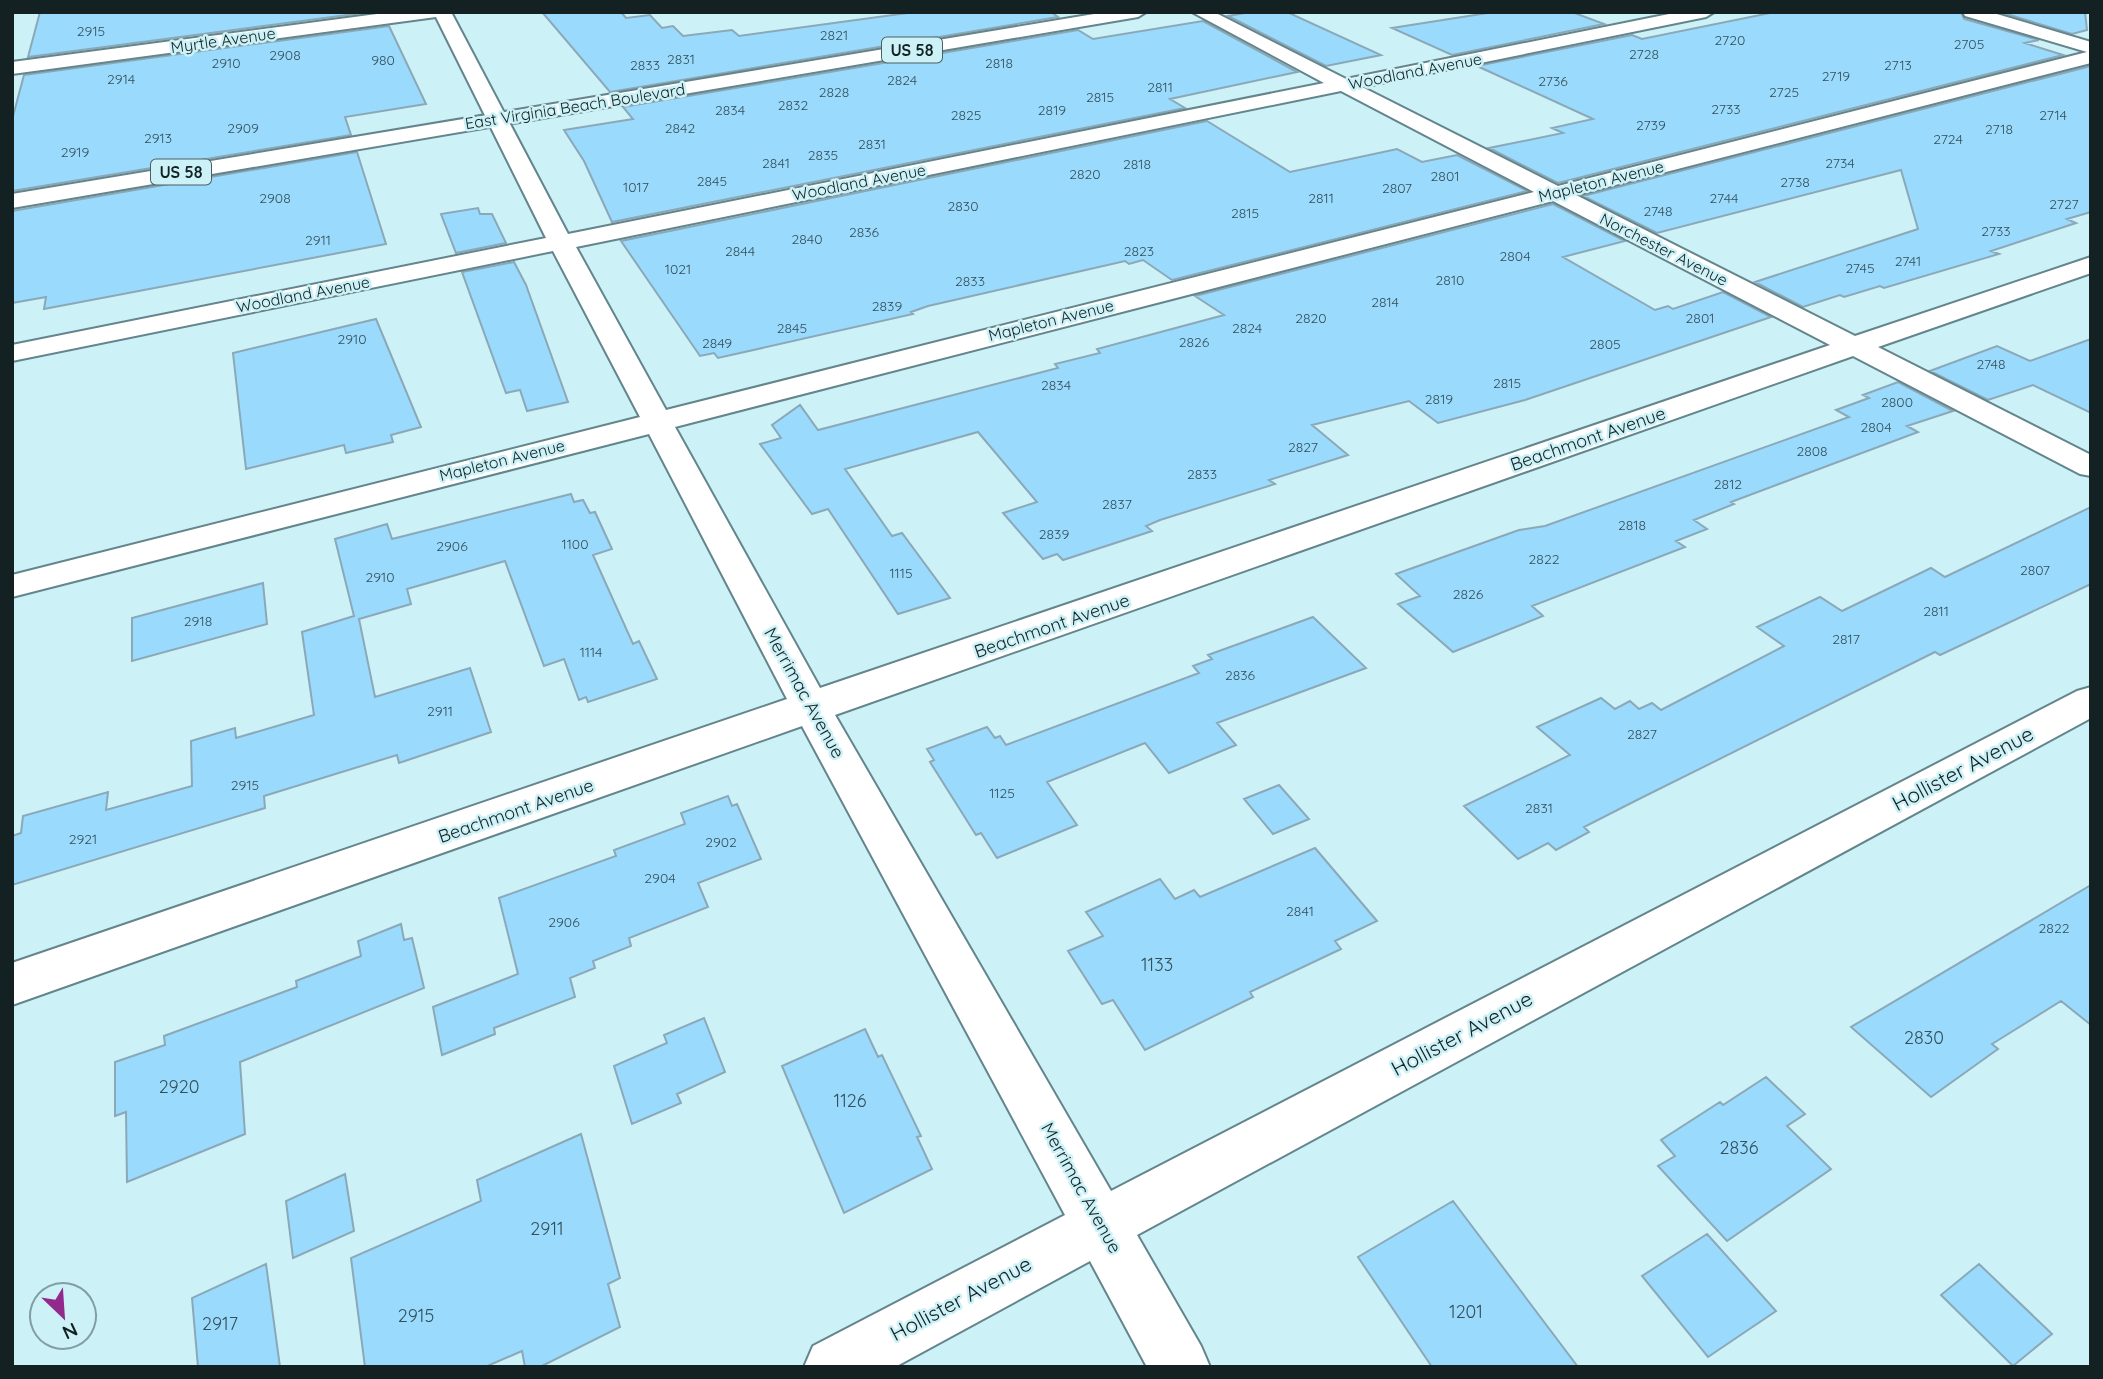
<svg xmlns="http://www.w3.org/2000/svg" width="2103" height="1379" font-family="Quicksand,sans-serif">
  <rect width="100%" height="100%" fill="#ccf1f7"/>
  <path fill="#9adbfd" stroke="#8ba8b8" stroke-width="2" d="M40,12H370L28,57Z
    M542,12H621L626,18L650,15L662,28L673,26L683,36L732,30L739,36L915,12H1051L1058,17L610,92Z
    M1251,12H1287L1381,55L1326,66L1228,16Z
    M1494,12H1572L1604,24L1452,55L1392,28Z
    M1775,12H1961L1964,19L2039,40L2025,43L2063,55L1558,183L1489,148L1563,133L1552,128L1593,119L1477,66L1632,35L1642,39Z
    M2000,12H2085L2087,30L2072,34Z
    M1203,21L1297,72L1170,99L1185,108L612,222L584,161L564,130L633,119L623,107L1078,30L1093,39Z
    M389,26L426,104L345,117L351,135L12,191V120L24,75Z
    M2091,66V212L2067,219L2076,223L1991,251L1999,254L1884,288L1880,286L1844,297L1840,295L1803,307L1755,282L1918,229L1901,170L1657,233L1583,196Z
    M1207,121L1290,172L1397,149L1422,162L1457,155L1527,191L1172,280L1143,260L1129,264L1125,261L928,306L911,312L913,314L718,358L714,353L700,356L621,241Z
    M357,152L386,244L44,309L46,297L12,303V211Z
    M1553,204L1625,241L1563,257L1655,310L1668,306L1673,309L1723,292L1771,317L1525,400L1438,423L1409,401L1312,425L1348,455L1269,480L1275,484L1160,520L1146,526L1152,531L1063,560L1057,554L1043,559L1003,513L1037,502L978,432L845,469L892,536L902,533L950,598L898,614L828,509L812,514L760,444L781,438L772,425L800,405L818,430L1058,368L1055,364L1100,353L1097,349L1224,315L1195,296Z
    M478,208L480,214H492L506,243L456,253L441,214Z
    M514,262L526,285L568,402L527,411L520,390L506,393L462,272Z
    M376,319L421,427L391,435L393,442L346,453L344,445L246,469L233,353Z
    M2091,339V413L2033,385L1988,400L1930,371L1997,346L2030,361Z
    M1898,382L1953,411L1907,426L1918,432L1731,502L1734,504L1694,520L1707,529L1676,541L1685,547L1532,606L1543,616L1453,652L1398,604L1420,596L1396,574L1519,530L1545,526L1849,417L1836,410L1869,398L1863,395Z
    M571,494L574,502L583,500L590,513L595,512L612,549L593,555L633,644L639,641L657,679L588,702L586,697L579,700L564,659L544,666L505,561L407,589L411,604L359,619L375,697L470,668L491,732L399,763L397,755L264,796L265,808L12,885V836L21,833L23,816L108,792L106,810L192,786L191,741L235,728L236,738L314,715L302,632L354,616L335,539L387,524L392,539Z
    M2091,507V584L1940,655L1935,652L1637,800L1584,827L1589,832L1556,850L1548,843L1518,859L1464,806L1570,755L1537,727L1601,698L1615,709L1630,701L1639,709L1652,703L1661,710L1784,646L1757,627L1820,597L1842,611L1931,568L1945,577Z
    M263,583L267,624L132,661V618Z
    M1313,617L1366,668L1217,723L1236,745L1169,773L1145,743L1047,782L1077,825L997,858L981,833L976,835L930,762L934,760L927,749L987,727L995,738L1000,736L1006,745L1199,673L1193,666L1212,659L1208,655Z
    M1279,785L1309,819L1273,834L1244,799Z
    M728,796L732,806L737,804L761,859L698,883L708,907L629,938L631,946L593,961L595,968L570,978L575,997L494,1028L495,1034L442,1055L433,1007L518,974L499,898L616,856L614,850L685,824L681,813Z
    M1315,848L1377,921L1335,941L1341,949L1250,992L1253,997L1145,1050L1113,1000L1102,1004L1068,951L1103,936L1086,912L1160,879L1175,899L1194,890L1200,897Z
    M2091,885V1025L2061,1001L1992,1044L1998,1049L1931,1097L1851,1027Z
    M401,924L404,940L412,938L424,988L240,1062L245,1134L127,1182L126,1112L115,1116V1062L165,1045L164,1036L297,987L296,981L361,956L358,941Z
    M704,1018L725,1072L677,1094L681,1103L632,1124L614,1066L667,1043L664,1035Z
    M865,1029L878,1057L882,1055L921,1136L917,1137L932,1169L844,1213L782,1066Z
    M1766,1077L1805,1114L1787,1126L1831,1169L1727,1241L1658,1166L1675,1156L1661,1140L1720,1102L1723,1105Z
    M581,1134L620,1278L608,1284L620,1327L540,1367H525L522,1351L485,1367H365L351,1258L481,1201L477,1180Z
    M345,1174L354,1231L293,1258L286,1201Z
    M1453,1201L1578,1367H1432L1358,1257Z
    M1707,1234L1776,1311L1708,1357L1642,1276Z
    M266,1264L280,1367H198L192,1298Z
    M1979,1264L2052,1334L2013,1366L1941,1295Z"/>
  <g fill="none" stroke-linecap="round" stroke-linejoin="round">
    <g stroke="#63858b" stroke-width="4">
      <path id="street" d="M392,12H451L568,234L1324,83L1192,12H1214L1346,79L1679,12H1714L1706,17L1362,87L1558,186L2087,52L1965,16L1963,12H1990L2091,42V63L1576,195L1855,336L2091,257V273L1878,347L2091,455V476L2080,474L1853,356L835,715L1111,1191L2077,691L2091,687V718L1137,1235L1201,1346L1210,1367H1147L1090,1261L895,1367H804L813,1346L1065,1215L802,726L12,1005V963L787,699L649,434L12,597V575L640,417L553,251L12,361V345L546,238L436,17L12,74V62ZM1341,91L1534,192L666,410L576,247ZM1553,201L1830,345L820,688L675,427Z"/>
    </g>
    <g stroke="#63858b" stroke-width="4">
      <path id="primary" d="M1106,12H1146L1138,17L12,208V194Z"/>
    </g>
    <use href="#street" fill="#fff" fill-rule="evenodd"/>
    <use href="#primary" fill="#fff" fill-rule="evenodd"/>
  </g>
  <g text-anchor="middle" stroke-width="5" stroke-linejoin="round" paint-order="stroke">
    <g font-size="14" fill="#35505a">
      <text x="91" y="36">2915</text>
      <text x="834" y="40">2821</text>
      <text x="1730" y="45">2720</text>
      <text x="1969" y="49">2705</text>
      <text x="1644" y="59">2728</text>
      <text x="285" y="60">2908</text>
      <text x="681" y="64">2831</text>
      <text x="383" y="65">980</text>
      <text x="226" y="68">2910</text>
      <text x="999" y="68">2818</text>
      <text x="645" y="70">2833</text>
      <text x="1898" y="70">2713</text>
      <text x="1836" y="81">2719</text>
      <text x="121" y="84">2914</text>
      <text x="902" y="85">2824</text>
      <text x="1553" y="86">2736</text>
      <text x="1160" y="92">2811</text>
      <text x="834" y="97">2828</text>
      <text x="1784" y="97">2725</text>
      <text x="1100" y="102">2815</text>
      <text x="793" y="110">2832</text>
      <text x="1726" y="114">2733</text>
      <text x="730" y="115">2834</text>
      <text x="1052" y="115">2819</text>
      <text x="966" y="120">2825</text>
      <text x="2053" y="120">2714</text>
      <text x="1651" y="130">2739</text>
      <text x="243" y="133">2909</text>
      <text x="680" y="133">2842</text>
      <text x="1999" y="134">2718</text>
      <text x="158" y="143">2913</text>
      <text x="1948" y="144">2724</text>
      <text x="872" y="149">2831</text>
      <text x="75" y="157">2919</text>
      <text x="823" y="160">2835</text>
      <text x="776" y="168">2841</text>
      <text x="1840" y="168">2734</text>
      <text x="1137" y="169">2818</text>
      <text x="1085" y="179">2820</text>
      <text x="1445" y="181">2801</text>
      <text x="712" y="186">2845</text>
      <text x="1795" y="187">2738</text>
      <text x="636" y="192">1017</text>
      <text x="1397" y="193">2807</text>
      <text x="275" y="203">2908</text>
      <text x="1321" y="203">2811</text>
      <text x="1724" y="203">2744</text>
      <text x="2064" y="209">2727</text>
      <text x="963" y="211">2830</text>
      <text x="1658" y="216">2748</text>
      <text x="1245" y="218">2815</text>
      <text x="1996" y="236">2733</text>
      <text x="864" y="237">2836</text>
      <text x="807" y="244">2840</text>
      <text x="318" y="245">2911</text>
      <text x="740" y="256">2844</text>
      <text x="1139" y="256">2823</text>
      <text x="1515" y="261">2804</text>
      <text x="1908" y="266">2741</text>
      <text x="1860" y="273">2745</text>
      <text x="678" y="274">1021</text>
      <text x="1450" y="285">2810</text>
      <text x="970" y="286">2833</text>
      <text x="1385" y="307">2814</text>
      <text x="887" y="311">2839</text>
      <text x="1311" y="323">2820</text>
      <text x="1700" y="323">2801</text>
      <text x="792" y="333">2845</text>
      <text x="1247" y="333">2824</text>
      <text x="352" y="344">2910</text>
      <text x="1194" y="347">2826</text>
      <text x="717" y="348">2849</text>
      <text x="1605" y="349">2805</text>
      <text x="1991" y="369">2748</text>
      <text x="1507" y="388">2815</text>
      <text x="1056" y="390">2834</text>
      <text x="1439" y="404">2819</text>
      <text x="1897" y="407">2800</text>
      <text x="1876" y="432">2804</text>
      <text x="1303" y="452">2827</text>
      <text x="1812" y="456">2808</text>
      <text x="1202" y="479">2833</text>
      <text x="1728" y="489">2812</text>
      <text x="1117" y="509">2837</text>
      <text x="1632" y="530">2818</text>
      <text x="1054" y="539">2839</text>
      <text x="575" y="549">1100</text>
      <text x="452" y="551">2906</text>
      <text x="1544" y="564">2822</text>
      <text x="2035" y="575">2807</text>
      <text x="901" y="578">1115</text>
      <text x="380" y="582">2910</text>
      <text x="1468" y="599">2826</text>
      <text x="1936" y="616">2811</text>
      <text x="198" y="626">2918</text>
      <text x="1846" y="644">2817</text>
      <text x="591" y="657">1114</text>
      <text x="1240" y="680">2836</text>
      <text x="440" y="716">2911</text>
      <text x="1642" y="739">2827</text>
      <text x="245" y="790">2915</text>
      <text x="1002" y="798">1125</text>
      <text x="1539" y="813">2831</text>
      <text x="83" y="844">2921</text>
      <text x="721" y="847">2902</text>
      <text x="660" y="883">2904</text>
      <text x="1300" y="916">2841</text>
      <text x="564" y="927">2906</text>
      <text x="2054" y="933">2822</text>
    </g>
    <g font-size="16" fill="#132123" stroke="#ccf1f7">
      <text transform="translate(223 40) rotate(-8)" y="6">Myrtle Avenue</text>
      <text transform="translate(1415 71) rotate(-11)" y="6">Woodland Avenue</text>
      <text transform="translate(575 106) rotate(-9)" y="6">East Virginia Beach Boulevard</text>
      <text transform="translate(1601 181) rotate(-14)" y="6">Mapleton Avenue</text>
      <text transform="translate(859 182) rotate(-11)" y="6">Woodland Avenue</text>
      <text transform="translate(1664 249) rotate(27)" y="6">Norchester Avenue</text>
      <text transform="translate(303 294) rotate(-11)" y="6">Woodland Avenue</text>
      <text transform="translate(1051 320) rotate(-14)" y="6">Mapleton Avenue</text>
      <text transform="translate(502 460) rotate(-14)" y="6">Mapleton Avenue</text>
    </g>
    <g fill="#ccf1f7" stroke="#4a5f63" stroke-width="2">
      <rect x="882" y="37.5" width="60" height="25" rx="5"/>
      <rect x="151" y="159.5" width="60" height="25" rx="5"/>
    </g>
    <g font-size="16" font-weight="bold" fill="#132123">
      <text x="912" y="56">US 58</text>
      <text x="181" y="178">US 58</text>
    </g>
    <g font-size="18" fill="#132123" stroke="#ccf1f7">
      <text transform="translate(1588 439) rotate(-19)" y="6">Beachmont Avenue</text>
      <text transform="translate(1052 626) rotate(-19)" y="6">Beachmont Avenue</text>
      <text transform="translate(804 693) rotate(61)" y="6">Merrimac Avenue</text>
      <text transform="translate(516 811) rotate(-19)" y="6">Beachmont Avenue</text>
      <text transform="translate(1081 1188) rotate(61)" y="6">Merrimac Avenue</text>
    </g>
    <g font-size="18" fill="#35505a">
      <text x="1157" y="971">1133</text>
      <text x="1924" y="1044">2830</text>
      <text x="179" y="1093">2920</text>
      <text x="850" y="1107">1126</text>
      <text x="1739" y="1154">2836</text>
      <text x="547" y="1235">2911</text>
      <text x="1466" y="1318">1201</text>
      <text x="416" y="1322">2915</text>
      <text x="220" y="1330">2917</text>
    </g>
    <g font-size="21" fill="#132123" stroke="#ccf1f7">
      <text transform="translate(1963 769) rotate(-28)" y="7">Hollister Avenue</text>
      <text transform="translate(1462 1034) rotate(-28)" y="7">Hollister Avenue</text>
      <text transform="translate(961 1299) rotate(-28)" y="7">Hollister Avenue</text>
    </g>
  </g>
  <rect width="2103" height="1379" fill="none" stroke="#132123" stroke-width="28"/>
  <g transform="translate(63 1316) rotate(155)"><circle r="33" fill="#ccf1f7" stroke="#829ea2" stroke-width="2"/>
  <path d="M0-5L12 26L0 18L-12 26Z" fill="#93298c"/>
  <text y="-10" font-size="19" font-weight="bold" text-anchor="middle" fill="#132123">N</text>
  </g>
</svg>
